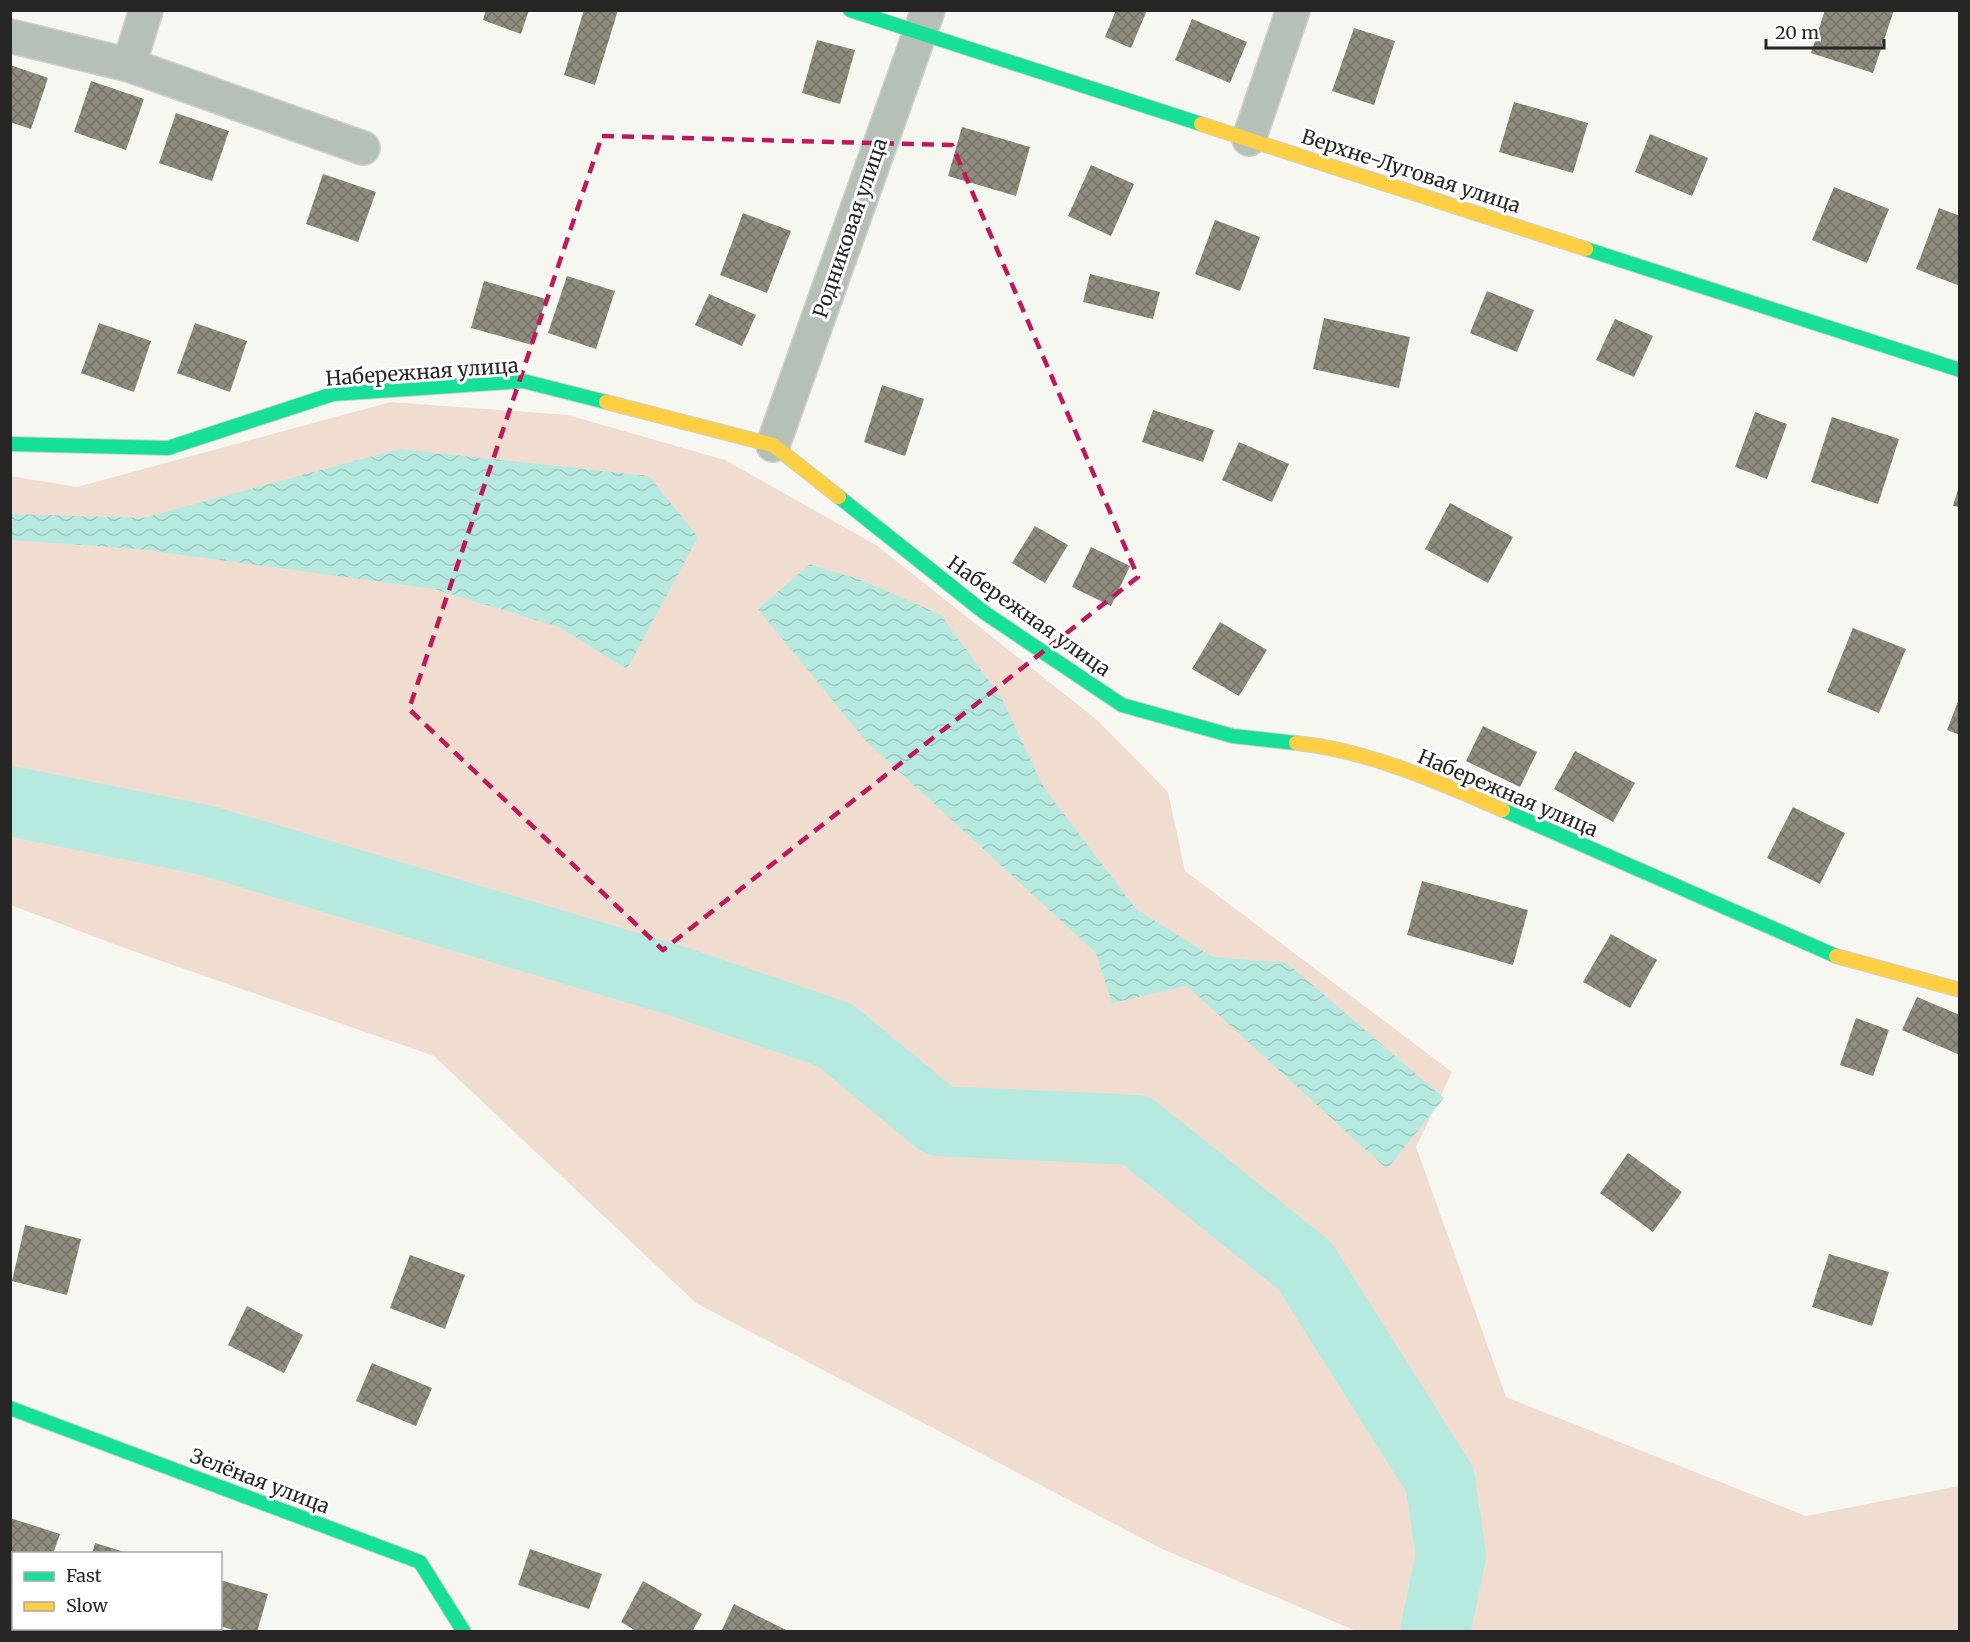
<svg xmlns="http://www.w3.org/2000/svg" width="1970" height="1642" font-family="Merriweather,serif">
  <defs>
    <pattern id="water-waves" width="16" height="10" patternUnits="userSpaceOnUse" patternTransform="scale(1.5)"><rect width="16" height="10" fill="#b6eae0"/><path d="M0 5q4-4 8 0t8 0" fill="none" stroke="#9cc9c0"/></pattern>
    <pattern id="building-cross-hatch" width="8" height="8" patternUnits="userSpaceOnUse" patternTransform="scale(1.5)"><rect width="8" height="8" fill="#908c7e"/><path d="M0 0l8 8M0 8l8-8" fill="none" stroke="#757267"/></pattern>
  </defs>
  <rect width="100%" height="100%" fill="#f6f7f1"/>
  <path fill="#f0ddcf" d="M391,402L568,415L725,460L876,545L1097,720L1168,792L1185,871L1452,1072L1416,1147L1506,1397L1806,1516L1959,1486V1631H1356L1160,1548L696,1303L434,1056L127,949L11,905L10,476L77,487Z"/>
  <path fill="url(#water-waves)" d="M399,449L649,476L698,537L627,669L559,627L434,589L139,549L11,540V514L143,518Z
    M810,564L864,581L941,615L1002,699L1044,788L1136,909L1213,957L1287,963L1444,1098L1387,1169L1187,986L1112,1003L1096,953L866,741L758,609Z"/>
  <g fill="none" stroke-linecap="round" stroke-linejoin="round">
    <path stroke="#b6eae0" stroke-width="70" d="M10,801L205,840L680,982L835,1035L939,1121L1136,1130L1305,1266L1440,1480L1451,1556L1435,1632"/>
  </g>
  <path fill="url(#building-cross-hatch)" d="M486,10H529L521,34L483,20Z
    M584,10H618L595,85L564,75Z
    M1116,10H1147L1131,48L1105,37Z
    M1825,10H1894L1873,73L1811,53Z
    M1192,19L1247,42L1230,83L1175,60Z
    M1354,28L1395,41L1374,105L1332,91Z
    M817,40L855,50L840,104L802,93Z
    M10,65L48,78L31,129L10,122Z
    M91,81L144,99L126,150L74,132Z
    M1514,102L1588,123L1573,173L1499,152Z
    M176,113L229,131L212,181L159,163Z
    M962,127L1030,147L1016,196L948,176Z
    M1650,134L1708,158L1692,196L1635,172Z
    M1091,165L1134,184L1111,236L1068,216Z
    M323,174L376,192L358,242L306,224Z
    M1834,187L1889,209L1867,263L1812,240Z
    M1939,208L1960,216V286L1916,269Z
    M743,213L791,231L767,293L720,275Z
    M1215,220L1260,237L1240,291L1195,274Z
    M1090,274L1160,292L1153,319L1083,302Z
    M567,276L615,291L596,349L548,333Z
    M484,281L546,299L532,345L471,328Z
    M1487,291L1534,310L1517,352L1470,333Z
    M709,294L756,315L742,346L695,325Z
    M1324,318L1410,337L1399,388L1313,369Z
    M1615,319L1653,336L1634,377L1596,360Z
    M99,323L151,341L134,392L81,373Z
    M195,323L247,341L230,392L177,373Z
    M882,385L924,399L905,456L864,442Z
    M1153,410L1214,430L1203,462L1142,442Z
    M1755,412L1787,424L1767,479L1735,467Z
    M1832,417L1899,439L1878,504L1811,482Z
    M1239,442L1289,464L1272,502L1222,480Z
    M1959,486H1960V507L1953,506Z
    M1450,503L1513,537L1488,583L1425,549Z
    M1035,526L1068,545L1045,583L1012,563Z
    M1091,547L1130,566L1111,606L1072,587Z
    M1220,622L1267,650L1239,696L1192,669Z
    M1853,628L1906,649L1879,713L1827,692Z
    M1959,699H1960V735L1947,730Z
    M1483,726L1537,752L1520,787L1466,761Z
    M1575,751L1635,783L1613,822L1554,789Z
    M1793,807L1845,833L1820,884L1767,858Z
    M1422,881L1528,910L1513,965L1407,935Z
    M1611,934L1657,960L1630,1008L1583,982Z
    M1917,997L1960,1015V1055L1902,1030Z
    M1856,1018L1889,1030L1873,1076L1840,1065Z
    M1628,1153L1682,1192L1653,1232L1600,1193Z
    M25,1225L81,1239L67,1295L12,1281Z
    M1829,1254L1889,1272L1872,1326L1812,1307Z
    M410,1255L465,1275L445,1329L390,1308Z
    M247,1306L303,1335L284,1373L228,1345Z
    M372,1363L432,1388L416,1426L356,1401Z
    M10,1518L60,1534L53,1554H10Z
    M95,1543L128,1553V1554H92Z
    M530,1549L602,1574L589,1609L518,1585Z
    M220,1580L268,1594L257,1632H239L220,1626Z
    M643,1581L702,1614L692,1632H638L621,1622Z
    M734,1604L790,1632H721Z"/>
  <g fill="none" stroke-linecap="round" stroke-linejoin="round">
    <g stroke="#d0d1cd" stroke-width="36">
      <path id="street" d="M10,36L129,65L363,148
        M129,65L146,10
        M1249,139L1293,10
        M773,445L928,10"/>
    </g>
    <g stroke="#d0d1cd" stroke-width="16">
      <path id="fast" d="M850,10L1201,124
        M1586,249L1960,370
        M10,444L168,448L333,394L523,381L606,402
        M839,497L985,613L1122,705L1233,736L1296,743
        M1503,810L1836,956
        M10,1408L420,1562L464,1632"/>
    </g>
    <g stroke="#d0d1cd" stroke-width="16">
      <path id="slow" d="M1201,124L1586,249
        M606,402L773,445L839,497
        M1296,743C1367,750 1439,782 1503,810
        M1836,956L1960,990"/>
    </g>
    <use href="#street" stroke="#b5c0b6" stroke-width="33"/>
    <use href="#fast" stroke="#16e098" stroke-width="14"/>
    <use href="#slow" stroke="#ffcf43" stroke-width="14"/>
  </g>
  <path fill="none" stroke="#c2185b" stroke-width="4.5" stroke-dasharray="12 8" stroke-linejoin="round" d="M602,136L952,145L1138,577L663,950L409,709Z"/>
  <g text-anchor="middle" stroke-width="6" stroke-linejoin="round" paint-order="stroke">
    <g font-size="20" fill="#262724" stroke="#fff">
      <text transform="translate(1411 171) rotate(18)" y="7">Верхне-Луговая улица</text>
      <text transform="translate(850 228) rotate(-71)" y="7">Родниковая улица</text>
      <text transform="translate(422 372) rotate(-4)" y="7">Набережная улица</text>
      <text transform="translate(1029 616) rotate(35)" y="7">Набережная улица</text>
      <text transform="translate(1508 793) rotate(23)" y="7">Набережная улица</text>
      <text transform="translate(260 1481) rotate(21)" y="7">Зелёная улица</text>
    </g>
  </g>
  <rect width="1970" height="1642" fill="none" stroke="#262724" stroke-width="24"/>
  <rect x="12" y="1552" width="210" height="78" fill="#ffffff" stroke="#a8a9a7" stroke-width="1.5"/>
  <rect x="24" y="1572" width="30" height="9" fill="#16e098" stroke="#a8a9a7" stroke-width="1.5"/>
  <text x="66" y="1582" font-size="18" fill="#262724">Fast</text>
  <rect x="24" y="1602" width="30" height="9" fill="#ffcf43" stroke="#a8a9a7" stroke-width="1.5"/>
  <text x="66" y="1612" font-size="18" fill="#262724">Slow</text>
  <path d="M1766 39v9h118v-9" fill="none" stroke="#262724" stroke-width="3"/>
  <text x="1775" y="39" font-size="18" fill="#262724" stroke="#ffffff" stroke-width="4.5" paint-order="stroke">20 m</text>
</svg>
